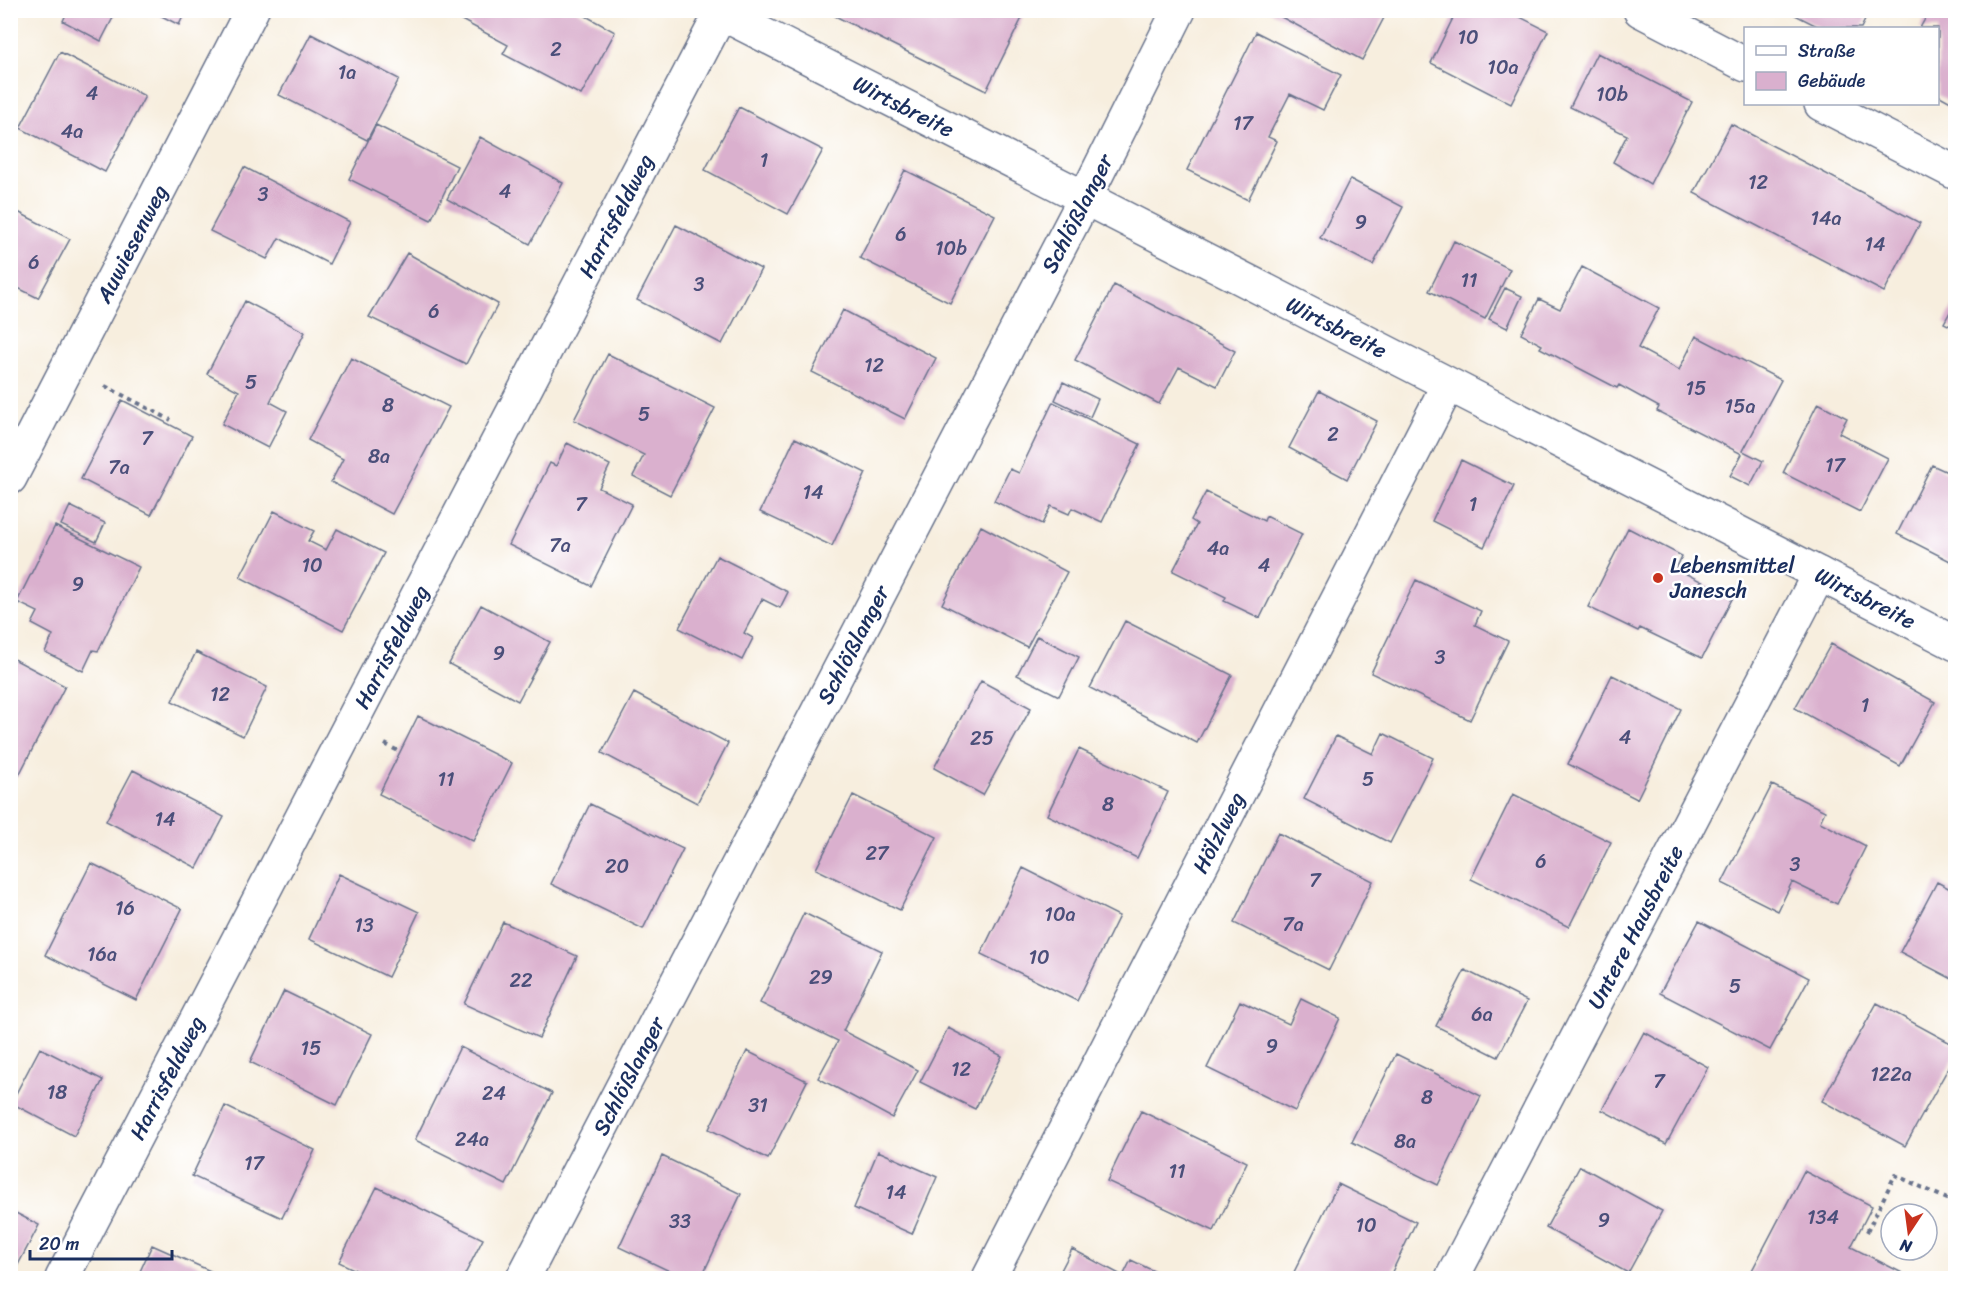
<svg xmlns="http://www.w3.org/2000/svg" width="1966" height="1289" font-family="Sriracha,sans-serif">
  <rect width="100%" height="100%" fill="#fff"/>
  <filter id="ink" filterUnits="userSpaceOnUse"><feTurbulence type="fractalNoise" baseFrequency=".0167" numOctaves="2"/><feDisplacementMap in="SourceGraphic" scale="12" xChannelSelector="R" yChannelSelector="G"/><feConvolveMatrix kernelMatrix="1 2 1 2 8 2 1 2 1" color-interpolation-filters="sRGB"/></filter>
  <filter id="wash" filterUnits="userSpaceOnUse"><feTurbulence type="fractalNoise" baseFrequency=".008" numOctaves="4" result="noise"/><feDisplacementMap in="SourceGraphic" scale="24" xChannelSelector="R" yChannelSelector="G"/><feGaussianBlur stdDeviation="1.35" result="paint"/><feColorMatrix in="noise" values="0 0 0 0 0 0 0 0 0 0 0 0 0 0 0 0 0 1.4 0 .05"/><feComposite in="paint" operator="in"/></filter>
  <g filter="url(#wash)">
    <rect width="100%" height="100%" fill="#f7eede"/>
    <g id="blocks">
      <path fill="#dab0ce" d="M68,10H117L101,41L63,21Z
        M150,10H186L179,25Z
        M443,10H575L615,32L581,95L503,54L508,45Z
        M823,10H1026L986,91Z
        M1268,10H1388L1362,60Z
        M1457,10H1506L1548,31L1511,104L1431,63Z
        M1795,10H1870L1861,28H1821L1793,14Z
        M1930,10H1956V105L1938,95V28H1920Z
        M1256,32L1341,75L1323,110L1290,94L1268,137L1277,141L1248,200L1187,170Z
        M311,34L399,79L367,140L279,95Z
        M60,52L145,96L105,172L20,128Z
        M1597,53L1692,102L1650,184L1613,162L1627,135L1570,107Z
        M739,107L823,150L788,214L705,170Z
        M1731,124L1920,223L1884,292L1694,193Z
        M376,125L457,166L431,220L349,179Z
        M480,137L563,183L530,244L447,199Z
        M244,167L350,222L329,264L279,238L267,259L210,231Z
        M905,170L995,215L950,303L860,258Z
        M1350,179L1403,207L1373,265L1320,238Z
        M16,211L70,239L38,298L10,284V220Z
        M676,225L761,269L722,344L637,300Z
        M1454,241L1510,269L1485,319L1429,291Z
        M407,253L498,304L466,364L369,317Z
        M1582,267L1659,308L1638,348L1679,370L1696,336L1781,380L1743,451L1763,461L1750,486L1730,476L1742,454L1657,411L1659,407L1619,385L1617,388L1540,348L1542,345L1521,334L1539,299L1560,309Z
        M1114,285L1199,329L1198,331L1235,351L1217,386L1179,367L1159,404L1075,360Z
        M1505,288L1522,296L1507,328L1489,319Z
        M245,301L305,332L270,402L287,411L268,448L222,424L239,391L207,374Z
        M1956,301V329L1944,323Z
        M843,310L936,358L905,419L812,372Z
        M608,354L715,408L670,495L633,476L644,455L574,420Z
        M351,358L449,407L392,514L331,482L343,459L308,440Z
        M1063,382L1098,399L1090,417L1055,400Z
        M1319,391L1377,421L1347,479L1289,448Z
        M122,400L192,436L151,515L81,479Z
        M1053,402L1140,444L1102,522L1072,508L1069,514L1051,506L1042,524L994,501L1010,469L1019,473Z
        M1818,403L1847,418L1839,433L1888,458L1860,512L1783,473Z
        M795,438L866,473L832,546L760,512Z
        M567,443L610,465L599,488L632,504L591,586L509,545L550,463L556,466Z
        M1461,460L1514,486L1484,547L1432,521Z
        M1932,465L1956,476V494L1952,500L1956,502V564L1897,534Z
        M1206,492L1264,521L1266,516L1302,534L1260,618L1224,601L1226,597L1173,571L1197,524L1191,520Z
        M70,506L105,523L96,542L61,525Z
        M274,511L314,531L308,541L326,550L337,529L384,553L343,630L240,577Z
        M55,526L139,567L98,651L93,650L83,671L45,652L53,635L32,624L38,612L17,602Z
        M981,526L1067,572L1027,647L942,604Z
        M1628,528L1682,556L1676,569L1733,597L1702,658L1640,628L1638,631L1588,607Z
        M717,556L788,592L780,608L762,599L744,633L753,638L742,660L679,628Z
        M1416,580L1481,611L1475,625L1508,641L1470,720L1371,673Z
        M481,605L550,642L518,701L449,664Z
        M1125,621L1232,675L1197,743L1090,688Z
        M1037,636L1079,657L1059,696L1017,675Z
        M1831,644L1935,702L1900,766L1795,708Z
        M196,652L267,687L243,736L172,701Z
        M10,657L65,686L18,777L10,773Z
        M1612,675L1681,709L1637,799L1568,764Z
        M981,681L1031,708L983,795L934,768Z
        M634,693L728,743L697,803L602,753Z
        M418,716L512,763L473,841L379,794Z
        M1383,733L1433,758L1390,843L1304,799L1336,736L1373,754Z
        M1079,749L1168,792L1137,858L1047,815Z
        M133,770L224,817L197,868L106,821Z
        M1772,785L1825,811L1820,822L1866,846L1837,904L1792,882L1778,911L1722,883Z
        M1513,794L1611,842L1569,927L1471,879Z
        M853,795L937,837L900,910L816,869Z
        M590,804L683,849L643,929L551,884Z
        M1278,833L1373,881L1329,970L1234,923Z
        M91,863L182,909L136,1000L45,955Z
        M1023,868L1119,916L1077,1001L981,954Z
        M339,874L419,912L388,977L309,939Z
        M1937,882L1956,892V981L1900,952Z
        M804,913L882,951L843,1031L918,1070L892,1118L818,1078L838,1041L760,1003Z
        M1699,921L1809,978L1770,1050L1660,993Z
        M503,922L577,956L539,1038L464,1004Z
        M1465,970L1527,1001L1498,1057L1436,1026Z
        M284,991L372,1034L337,1105L250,1062Z
        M1301,999L1340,1018L1295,1111L1207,1068L1240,1001L1289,1024Z
        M1877,1003L1956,1046V1054L1905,1146L1822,1101Z
        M948,1028L1002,1056L975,1109L920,1082Z
        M1644,1032L1708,1067L1666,1144L1602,1110Z
        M460,1047L552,1093L506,1185L415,1140Z
        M40,1048L103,1080L74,1136L11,1103Z
        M747,1051L807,1081L768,1159L709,1129Z
        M1396,1054L1481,1096L1438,1185L1352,1142Z
        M225,1106L315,1150L282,1218L192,1176Z
        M1141,1111L1247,1162L1214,1231L1107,1181Z
        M878,1151L937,1177L912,1234L854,1208Z
        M662,1156L741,1194L701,1278H684L619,1247Z
        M1580,1166L1662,1211L1628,1273L1546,1228Z
        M1804,1171L1872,1206L1851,1247L1912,1278H1748Z
        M1338,1184L1416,1222L1389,1278H1291Z
        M377,1187L483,1239L463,1278H372L339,1262Z
        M10,1210L39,1225L11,1278H10Z
        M152,1245L226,1278H137Z
        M1072,1249L1123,1276L1131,1260L1168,1278H1057Z
        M812,1273L825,1278H810Z"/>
    </g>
  </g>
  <g filter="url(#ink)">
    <use href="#blocks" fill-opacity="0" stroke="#68728b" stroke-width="1.5"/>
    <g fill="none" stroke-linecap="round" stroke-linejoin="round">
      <g stroke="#68728b" stroke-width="36">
        <g id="minor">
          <path id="s1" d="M715,10L1085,198L1956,644"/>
          <path d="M1640,10L1746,65"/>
          <path d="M1821,104L1956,173"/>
          <path id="s2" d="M10,478L252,10"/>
          <path id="s3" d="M62,1278L721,13"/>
          <path id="s4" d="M523,1278L1085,198L1179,10"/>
          <path id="s5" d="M989,1278L1448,385"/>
          <path id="s6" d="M1452,1278L1819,574"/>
        </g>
      </g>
      <path stroke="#68728b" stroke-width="4" stroke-dasharray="4.5 4.5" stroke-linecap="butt" d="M105,386L171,420
        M385,744L400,752
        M1867,1232L1895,1175L1956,1203"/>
      <use href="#minor" stroke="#fff" stroke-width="33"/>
    </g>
  </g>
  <circle fill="#c8321e" stroke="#fff" stroke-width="2" cx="1658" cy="578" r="6"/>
  <g text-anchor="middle" stroke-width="5" stroke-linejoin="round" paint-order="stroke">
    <g font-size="20" fill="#4b4f7a">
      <text x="1468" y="44">10</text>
      <text x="556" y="56">2</text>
      <text x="1503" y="74">10a</text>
      <text x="347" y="79">1a</text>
      <text x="92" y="100">4</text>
      <text x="1612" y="101">10b</text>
      <text x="1243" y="130">17</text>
      <text x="72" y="138">4a</text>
      <text x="764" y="167">1</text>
      <text x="1758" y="189">12</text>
      <text x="505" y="198">4</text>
      <text x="263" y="201">3</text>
      <text x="1826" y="225">14a</text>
      <text x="1361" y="229">9</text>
      <text x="901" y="241">6</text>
      <text x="1875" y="251">14</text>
      <text x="951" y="255">10b</text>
      <text x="34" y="269">6</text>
      <text x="1469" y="287">11</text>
      <text x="699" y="291">3</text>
      <text x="434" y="318">6</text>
      <text x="874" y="372">12</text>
      <text x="251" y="389">5</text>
      <text x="1696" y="395">15</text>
      <text x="388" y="412">8</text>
      <text x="1740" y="413">15a</text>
      <text x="644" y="421">5</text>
      <text x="1333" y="441">2</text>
      <text x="147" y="445">7</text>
      <text x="379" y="463">8a</text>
      <text x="1835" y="472">17</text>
      <text x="119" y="474">7a</text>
      <text x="813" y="499">14</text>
      <text x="581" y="511">7</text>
      <text x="1473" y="511">1</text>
      <text x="560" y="552">7a</text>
      <text x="1218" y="555">4a</text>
      <text x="312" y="572">10</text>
      <text x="1264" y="572">4</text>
      <text x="78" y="591">9</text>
      <text x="499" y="660">9</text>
      <text x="1440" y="664">3</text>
      <text x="220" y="701">12</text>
      <text x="1865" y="712">1</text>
      <text x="1625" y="744">4</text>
      <text x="982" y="745">25</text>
      <text x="446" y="786">11</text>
      <text x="1368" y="786">5</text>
      <text x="1108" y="811">8</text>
      <text x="165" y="826">14</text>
      <text x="877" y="860">27</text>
      <text x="1541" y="868">6</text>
      <text x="1795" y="871">3</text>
      <text x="617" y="873">20</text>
      <text x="1315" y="887">7</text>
      <text x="125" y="915">16</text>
      <text x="1060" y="921">10a</text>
      <text x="1293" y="931">7a</text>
      <text x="364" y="932">13</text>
      <text x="102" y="961">16a</text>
      <text x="1039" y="964">10</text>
      <text x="821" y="984">29</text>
      <text x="521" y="987">22</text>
      <text x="1735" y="993">5</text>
      <text x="1482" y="1021">6a</text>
      <text x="1272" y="1053">9</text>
      <text x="311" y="1055">15</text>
      <text x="961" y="1076">12</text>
      <text x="1891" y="1081">122a</text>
      <text x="1659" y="1088">7</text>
      <text x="57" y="1099">18</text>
      <text x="494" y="1100">24</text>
      <text x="1427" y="1104">8</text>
      <text x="758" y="1112">31</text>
      <text x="472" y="1146">24a</text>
      <text x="1405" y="1148">8a</text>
      <text x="254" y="1170">17</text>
      <text x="1177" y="1178">11</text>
      <text x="896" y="1199">14</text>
      <text x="1823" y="1224">134</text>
      <text x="1604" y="1227">9</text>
      <text x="680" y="1228">33</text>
      <text x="1366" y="1232">10</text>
    </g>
    <g font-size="22" fill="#1b2f5e" stroke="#fff">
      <text dy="8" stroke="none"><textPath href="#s1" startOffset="212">Wirtsbreite</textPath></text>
      <text dy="8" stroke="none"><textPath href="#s4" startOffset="1200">Schlößlanger</textPath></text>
      <text dy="8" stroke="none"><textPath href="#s3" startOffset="1198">Harrisfeldweg</textPath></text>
      <text dy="8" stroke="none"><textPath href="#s2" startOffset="264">Auwiesenweg</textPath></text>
      <text dy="8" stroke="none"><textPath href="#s1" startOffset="698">Wirtsbreite</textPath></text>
      <text dy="8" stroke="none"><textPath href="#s1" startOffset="1292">Wirtsbreite</textPath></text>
      <text dy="8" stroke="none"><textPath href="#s4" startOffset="714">Schlößlanger</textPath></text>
      <text dy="8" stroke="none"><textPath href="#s3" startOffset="712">Harrisfeldweg</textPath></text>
      <text dy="8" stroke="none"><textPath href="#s5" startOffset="501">Hölzlweg</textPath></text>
      <text dy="8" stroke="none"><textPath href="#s6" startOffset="396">Untere Hausbreite</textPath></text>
      <text dy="8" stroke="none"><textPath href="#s4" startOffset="228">Schlößlanger</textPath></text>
      <text dy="8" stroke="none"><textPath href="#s3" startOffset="226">Harrisfeldweg</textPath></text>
    </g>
    <g font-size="22" fill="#1b2f5e" stroke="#fff" text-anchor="start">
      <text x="1670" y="573">Lebensmittel<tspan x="1670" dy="25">Janesch</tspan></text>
    </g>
  </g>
  <rect width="1966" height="1289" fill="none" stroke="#fff" stroke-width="36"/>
  <rect x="1744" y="27" width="195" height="78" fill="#ffffff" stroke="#a4acbf" stroke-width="1.5"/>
  <rect x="1756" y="46" width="30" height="9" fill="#ffffff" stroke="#a4acbf" stroke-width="1.5"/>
  <text x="1798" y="57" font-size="18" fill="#1b2f5e">Straße</text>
  <rect x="1756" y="72" width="30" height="18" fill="#dab0ce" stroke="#a4acbf" stroke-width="1.5"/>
  <text x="1798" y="87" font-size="18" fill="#1b2f5e">Gebäude</text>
  <g transform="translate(1909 1232) rotate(193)"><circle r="28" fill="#ffffff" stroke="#a4acbf" stroke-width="1.5"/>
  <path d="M0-4.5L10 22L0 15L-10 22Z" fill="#c8321e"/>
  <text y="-9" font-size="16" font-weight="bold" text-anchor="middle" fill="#1b2f5e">N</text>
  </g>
  <path d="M30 1250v9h142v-9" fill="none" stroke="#1b2f5e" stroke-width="3"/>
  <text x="39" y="1250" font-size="18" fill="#1b2f5e" stroke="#ffffff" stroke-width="4.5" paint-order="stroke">20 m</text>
</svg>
